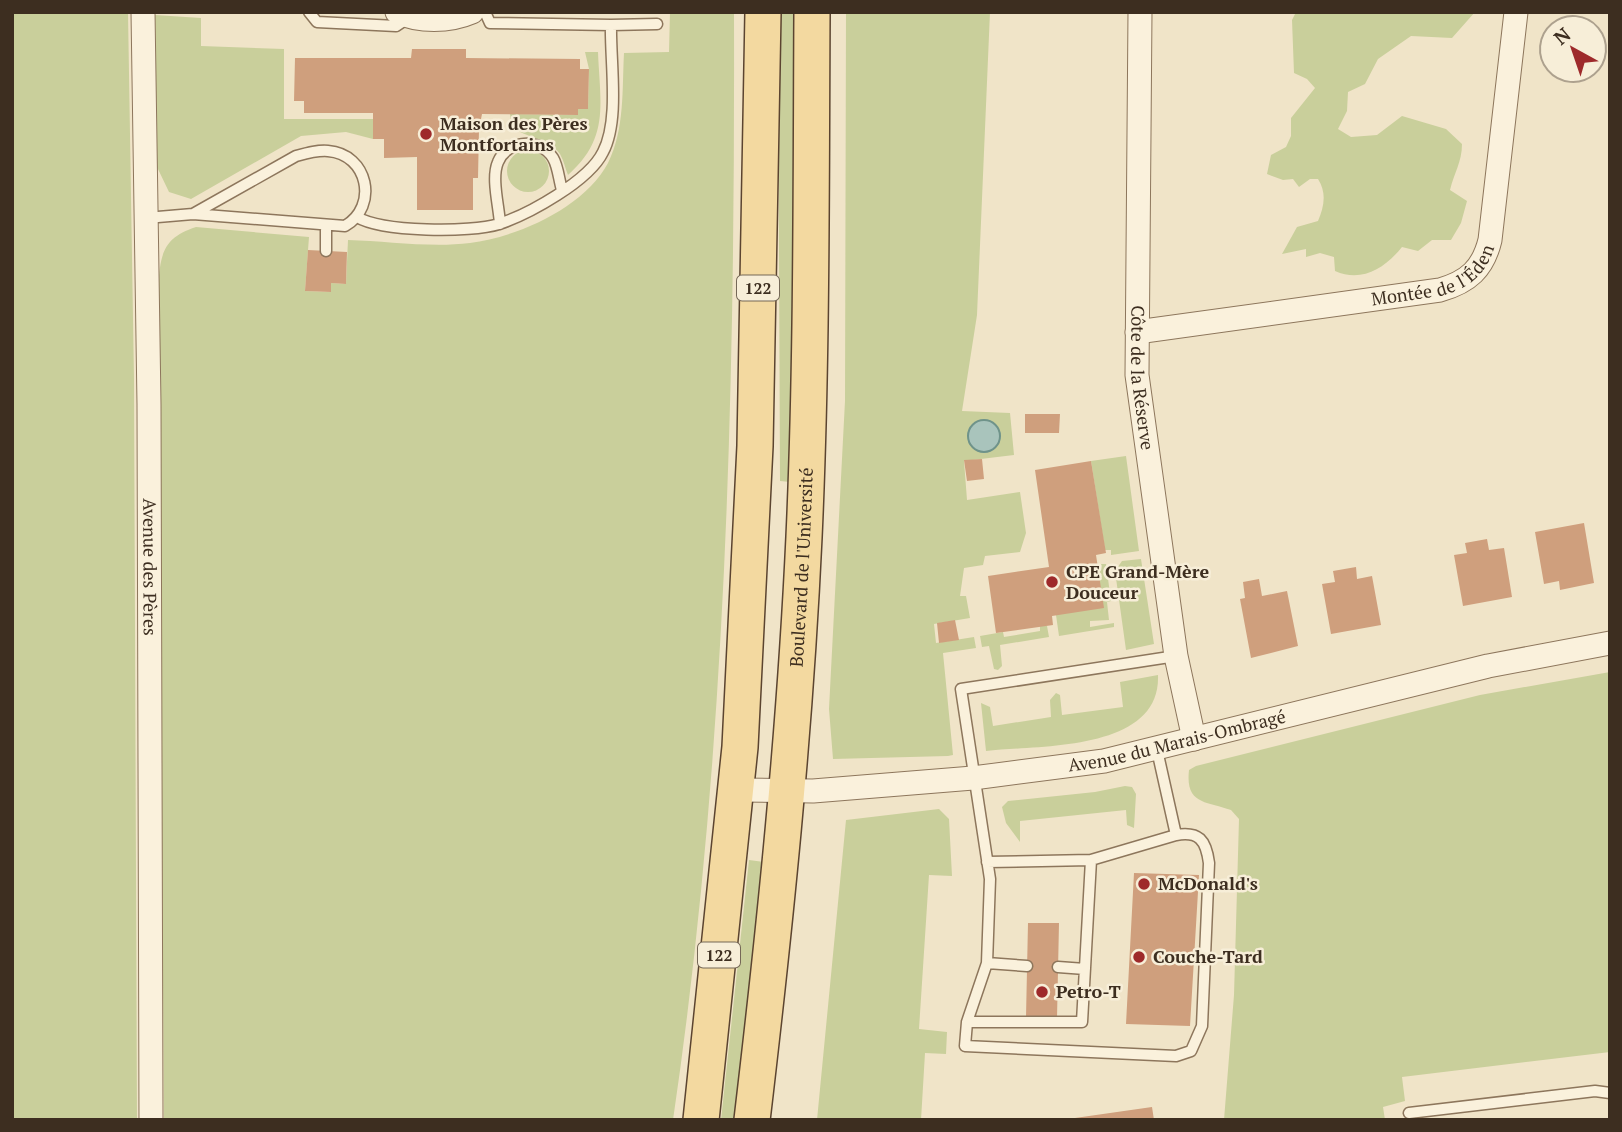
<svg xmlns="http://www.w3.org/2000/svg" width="1622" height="1132" font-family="'PT Serif',serif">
  <rect width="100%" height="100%" fill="#f0e4c8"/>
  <path fill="#c9cf9b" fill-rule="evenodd" d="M12,12H128L134,379L137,1120H12Z
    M670,12H734C735,382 727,753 673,1120H164L158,285C161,253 163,238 196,227L309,237L305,291L330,292L331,283L346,284L348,240C387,241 431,248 470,243C518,237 585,207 608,163C625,129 622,89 624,53L669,52Z
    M778,12H794L795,295L790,482L780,481Z
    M846,12H990L977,315L962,411L1010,413L1014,455L964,461L967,500L1020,492L1026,533L1020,552L985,556L983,565L964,568L960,596H966L970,618L934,624L936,643L974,637L976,648L943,653L953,755L948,756L833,759L829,709L845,401ZM991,421L999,428L1000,439L980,452L971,445L968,435L972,426Z
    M1296,12H1475L1452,38L1411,36L1378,59L1365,84L1348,92L1347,111L1338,129L1351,137L1377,135L1402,116L1446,129L1462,144C1462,162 1454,173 1450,190L1467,201L1461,223L1451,240H1432L1418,251L1402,247C1385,268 1362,283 1335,271L1334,257L1320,253L1306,257V249L1282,254L1297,227L1318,221C1324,207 1327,193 1318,179H1310L1299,187L1293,179L1283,180L1267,174L1271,155L1286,147L1291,136V118L1315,88L1307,79L1294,73L1292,20Z
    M155,15L201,18V46L284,49V119H373V139L346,132L301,136L191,199L169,192L157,167Z
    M585,52H598C600,104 610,138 568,175C565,168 564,161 560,154C550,139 526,138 512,127L510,114L578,115V109H588L589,69Z
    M507 171a21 21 0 1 1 42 0a21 21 0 1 1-42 0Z
    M1126,456L1139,551L1111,555V550H1105L1091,461Z
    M1141,559L1154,644L1126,650L1115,571L1122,561Z
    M1097,564H1106L1111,601L1107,602L1109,620L1090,621V627L1114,623V627L1059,636L1056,615Z
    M1040,626H1047L1049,637L1000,645L1002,666L998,670L994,669L989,646L982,647L980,636L1003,632L1004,637L1040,631Z
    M1610,672V1052L1402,1077L1405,1101L1383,1107L1385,1120H1224L1234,995L1239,819L1231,810C1207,801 1185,805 1189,770L1196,766L1480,695Z
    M1158,675C1161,752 1039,745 986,751L981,703L990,707L993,726L1051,717L1050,700L1056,693L1060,695L1062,715L1123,707L1120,682Z
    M1125,786L1132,787L1136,794L1134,828L1127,825L1126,810L1020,821V842L1006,823L1002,807L1008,801L1095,792Z
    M939,809L949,819L952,876L929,875L919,1029L947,1032L946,1054L925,1053L921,1120H817L846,820Z
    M749,860L764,862L737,1120H721Z"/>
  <path fill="#a9c4bc" stroke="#6f938a" stroke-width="2" d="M968 436a16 16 0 1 1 32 0a16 16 0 1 1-32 0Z"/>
  <path fill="#cf9f7d" d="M412,49H466V58L580,59V69H589L588,109H578V115L482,114L479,129L478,178H473V210H417V157L384,158V139H373V113H304V101H294L295,58H411Z
    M308,250L347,252L346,284L331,283V292L305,291Z
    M1025,414H1060L1059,433H1025Z
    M982,459L984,479L967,481L964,460Z
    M1091,461L1106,553L1096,555L1104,608L1052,616L1053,625L996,633L988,576L1049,567L1035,470Z
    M1584,523L1594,583L1560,590L1559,581L1544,584L1535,532Z
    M1487,539L1489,550L1504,548L1512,597L1463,606L1454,555L1467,553L1465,543Z
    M1356,567L1357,579L1372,576L1381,625L1331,634L1322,584L1335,582L1333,571Z
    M1259,579L1262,596L1287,591L1298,646L1251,658L1240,599L1245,598L1243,582Z
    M955,620L959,640L939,643L937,623Z
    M1134,873L1199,875L1190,1026L1126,1024Z
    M1028,923H1059L1057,1018L1026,1017Z
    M1152,1107L1154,1120H1075V1118Z"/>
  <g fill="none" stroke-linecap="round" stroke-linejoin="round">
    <g stroke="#8d765c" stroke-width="13">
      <path id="lane" d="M309,12L317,22L396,26L408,18
        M611,25L657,24
        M357,217C382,232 470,233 499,224C529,214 589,181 603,152C620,120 610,61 611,25L490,23L485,12
        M146,218L193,214L345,226C379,206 368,154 328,151C317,150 307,153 296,156L193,214
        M500,224C499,206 491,178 498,162C507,140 540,137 553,158C558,166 559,180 562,190
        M326,251V225
        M1176,835C1199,831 1206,840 1209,863L1202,1026L1191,1051L1176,1056L965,1046L967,1022L987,963L990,879L961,689L1176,656
        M987,862L1091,860L1176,835L1157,750
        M987,963L1027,966
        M1058,967L1085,969
        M967,1022H1082L1091,860
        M1409,1113L1595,1091L1610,1093"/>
    </g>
    <g stroke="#8d765c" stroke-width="25">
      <g id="street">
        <path id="s1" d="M143,12L149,404L151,1120"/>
        <path d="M397,12C419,22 449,22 472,12"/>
        <path id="s2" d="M1140,12L1137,375L1176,656L1194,739"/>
        <path id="s3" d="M1137,332L1440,290C1468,282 1483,269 1490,240L1516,12"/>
        <path id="s4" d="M737,790L813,791L973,778L1104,761L1488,666L1610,643"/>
      </g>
    </g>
    <g stroke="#5b4430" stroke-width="38">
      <g id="primary">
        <path d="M701,1120L740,747L755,446L763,12"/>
        <path id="s5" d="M752,1120C775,926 795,732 804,537C812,362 811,187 812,12"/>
      </g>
    </g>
    <use href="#lane" stroke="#faf1dc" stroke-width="10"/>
    <use href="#street" stroke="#faf1dc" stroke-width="23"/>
    <use href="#primary" stroke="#f3d9a0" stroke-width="35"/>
  </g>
  <g fill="#9e2a2b" stroke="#f7eed8" stroke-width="2.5">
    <circle cx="426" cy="134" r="7"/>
    <circle cx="1052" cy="582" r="7"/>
    <circle cx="1144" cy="884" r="7"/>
    <circle cx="1139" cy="957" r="7"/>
    <circle cx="1042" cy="992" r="7"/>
  </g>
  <g text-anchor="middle" stroke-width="5" stroke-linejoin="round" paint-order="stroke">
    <g fill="#f7eed8" stroke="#756857" stroke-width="2">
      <rect x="737" y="275.5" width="42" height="25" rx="5"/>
      <rect x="698" y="942.5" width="42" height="25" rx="5"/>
    </g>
    <g font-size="16" font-weight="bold" fill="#3d2e20">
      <text x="758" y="294">122</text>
      <text x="719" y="961">122</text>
    </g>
    <g font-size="18" font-weight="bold" fill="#3d2e20" stroke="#f7eed8" text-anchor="start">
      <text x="440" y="130">Maison des Pères<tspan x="440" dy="21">Montfortains</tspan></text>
      <text x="1066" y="578">CPE Grand-Mère<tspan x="1066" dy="21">Douceur</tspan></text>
      <text x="1158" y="890">McDonald's</text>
      <text x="1153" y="963">Couche-Tard</text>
      <text x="1056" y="998">Petro-T</text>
    </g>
    <g font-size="18" fill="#3d2e20" stroke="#f7eed8">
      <text dy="6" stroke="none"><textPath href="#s3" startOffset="306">Montée de l'Éden</textPath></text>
      <text dy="6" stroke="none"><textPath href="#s2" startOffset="366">Côte de la Réserve</textPath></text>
      <text dy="6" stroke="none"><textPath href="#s1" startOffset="555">Avenue des Pères</textPath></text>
      <text dy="6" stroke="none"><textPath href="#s5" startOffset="555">Boulevard de l'Université</textPath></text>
      <text dy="6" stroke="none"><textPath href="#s4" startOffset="444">Avenue du Marais-Ombragé</textPath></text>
    </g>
  </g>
  <rect width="1622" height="1132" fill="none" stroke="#3d2e20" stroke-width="28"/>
  <g transform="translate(1573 49) rotate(320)"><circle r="33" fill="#f7eed8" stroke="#ada18e" stroke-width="2"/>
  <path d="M0-5L12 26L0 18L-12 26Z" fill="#9e2a2b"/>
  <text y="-10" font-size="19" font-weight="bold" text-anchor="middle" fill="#3d2e20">N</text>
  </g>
</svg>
